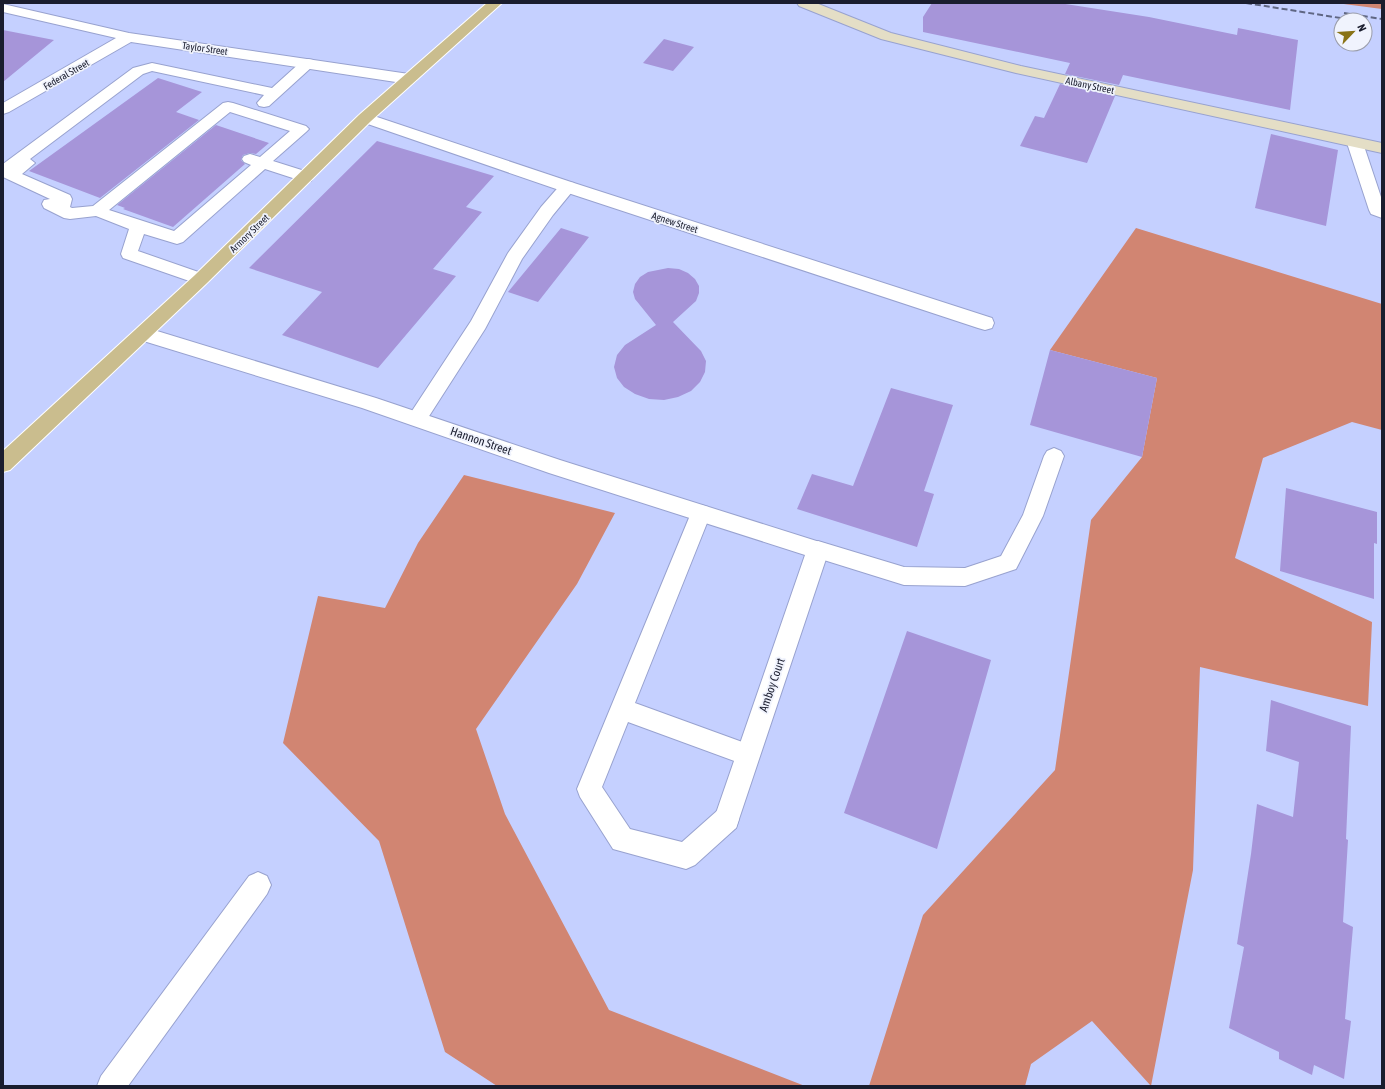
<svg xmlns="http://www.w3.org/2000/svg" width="1385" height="1089" font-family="'Asap Condensed',sans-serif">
  <rect width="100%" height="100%" fill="#c5d0ff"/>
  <path fill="#d18572" d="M1336,3H1382V9Z
    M1136,228L1382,304V430L1352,422L1263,458L1235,558L1372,622L1368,706L1200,667L1193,870L1151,1086L1092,1021L1031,1064L1025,1086H869L923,915L1055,770L1091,520L1142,457L1157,378L1050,350Z
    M464,475L615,513L577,584L476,729L505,814L609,1010L805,1086H497L445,1052L379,841L283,743L318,596L385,608L418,543Z"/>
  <path fill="#a695d9" d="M932,3H1059L1149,17L1237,35L1238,28L1298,40L1290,110L1123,75L1119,85L1065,74L1070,63L923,32V17Z
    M3,30L54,40L3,82Z
    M664,39L694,47L673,71L643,63Z
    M158,78L202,92L176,112L199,120L100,198L29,171Z
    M1060,84L1115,96L1087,163L1020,146L1035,116L1044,118Z
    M216,125L269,143L256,154L250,153L243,155L241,160L245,164L173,227L123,209L125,208L117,205Z
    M1271,134L1338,150L1326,226L1255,208Z
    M377,141L494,176L466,207L482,212L433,269L456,276L378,368L282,335L322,292L249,268Z
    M561,228L589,237L538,302L508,292Z
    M668,268L679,269L688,273L695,279L699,286V293L696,301L673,322L701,351L706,361L705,372L700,382L691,391L678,397L664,400L649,399L635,394L624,387L617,378L614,367L617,355L625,345L656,325L635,299L633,292L635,284L640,277L648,272Z
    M1050,350L1157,378L1142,457L1030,425Z
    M891,388L953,405L924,491L934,494L917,547L797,509L812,474L853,486Z
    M1286,488L1377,512V544L1374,543V599L1280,571Z
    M907,631L991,660L937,849L844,813Z
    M1271,700L1351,726L1346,839L1348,840L1343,922L1353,927L1345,1019L1351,1021L1344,1079L1314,1065L1312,1075L1279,1059V1052L1229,1028L1244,947L1237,944L1251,854L1257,804L1293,817L1299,762L1266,751Z"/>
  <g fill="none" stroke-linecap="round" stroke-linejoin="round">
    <g stroke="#98a2cf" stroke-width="2">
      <path id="service" d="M308,59L313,60L315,63L313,66L269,106L264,107L259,106L257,103L264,95L152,71L143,74L30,159L35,163L22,174L70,195L72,199L70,207L72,208L93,206L223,103L228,102L233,103L306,126L309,129L306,132L273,161L311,173L313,177L311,181L305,182L265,169L183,242L177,244L144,234L138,251L207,275L210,279L207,283L201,285L195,283L123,258L121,254L129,229L96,216L70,219L64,218L44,208L42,204L44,200L50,199L3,177V164L133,68L152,63L272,88L303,60ZM230,112L290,131L260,157L250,154L244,156L242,159L244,162L251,165L174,231L109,210Z
        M1355,138L1360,140L1363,143L1382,200V218L1371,214L1369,210L1347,143L1350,140Z
        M568,182L574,183L576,187L553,215L522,259L485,329L424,424L417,426L410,424L407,419L410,414L471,321L508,253L541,207L562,183Z
        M1054,448L1061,451L1064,456L1043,516L1016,569L965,586L904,585L811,556L807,550L811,544L818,541L904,567L965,568L1001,556L1023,515L1044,456L1047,451Z
        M701,505L708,507L711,513L635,703L756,747L760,755L756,763L748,766L628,722L602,787L630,829L682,842L718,810L727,807L736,810L739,819L736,828L695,865L686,869L613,849L580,797L577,789L691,513L694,507Z
        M258,872L267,876L271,885L267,894L128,1086H97L101,1076L249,876Z"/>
    </g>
    <g stroke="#98a2cf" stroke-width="2">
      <path id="minor" d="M365,113L574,183L992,318L994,323L992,328L985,330L978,328L562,191L359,121L357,118L359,115Z
        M144,327L376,398L560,460L826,544L829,550L736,828L727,832L718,828L714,819L805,555L549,473L362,408L137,339L135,334L137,329Z"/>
    </g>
    <g stroke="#98a2cf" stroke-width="2">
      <path id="tertiary" d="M3,4L129,33L409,74L414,76L417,79L414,82L409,84L131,42L9,112L3,114V103L116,38L3,12Z"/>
    </g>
    <g stroke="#98a2cf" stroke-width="2">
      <path id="secondary" d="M797,3H816L891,33L1021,66L1382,143V153L1016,73L881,39L799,6Z"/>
    </g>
    <g stroke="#fff" stroke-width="2">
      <path id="primary" d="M487,3H502L371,121L207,283L10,470L3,472V451L195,275L359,115Z"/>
    </g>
    <use href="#service" fill="#fff" fill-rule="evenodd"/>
    <use href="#minor" fill="#fff" fill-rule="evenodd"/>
    <use href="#tertiary" fill="#fff" fill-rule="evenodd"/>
    <use href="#secondary" fill="#e4dec6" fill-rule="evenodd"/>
    <use href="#primary" fill="#cabd8e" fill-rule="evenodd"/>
    <path stroke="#5f6683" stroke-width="2" stroke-dasharray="6 3" stroke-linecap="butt" d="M1246,3L1353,20
      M1344,13L1382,19"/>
  </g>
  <g text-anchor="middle" stroke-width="3.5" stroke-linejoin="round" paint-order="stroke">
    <g font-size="10" fill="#1a1d2e" stroke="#f0f3fd">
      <text transform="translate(205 48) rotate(8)" y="4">Taylor Street</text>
      <text transform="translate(66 74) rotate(-30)" y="4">Federal Street</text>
      <text transform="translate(1090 85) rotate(12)" y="4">Albany Street</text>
      <text transform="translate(675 222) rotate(18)" y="4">Agnew Street</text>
      <text transform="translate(249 233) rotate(-44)" y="4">Armory Street</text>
    </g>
    <g font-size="12" fill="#1a1d2e" stroke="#f0f3fd">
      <text transform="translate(481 441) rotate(19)" y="4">Hannon Street</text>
      <text transform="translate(772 685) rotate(-71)" y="4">Amboy Court</text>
    </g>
  </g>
  <rect width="1385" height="1089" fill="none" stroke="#1a1d2e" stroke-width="8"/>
  <g transform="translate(1353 32) rotate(65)"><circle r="19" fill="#f0f3fd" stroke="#9a9daa"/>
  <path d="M0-3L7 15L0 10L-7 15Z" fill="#897316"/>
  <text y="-6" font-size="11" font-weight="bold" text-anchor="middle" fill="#1a1d2e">N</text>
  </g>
</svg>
